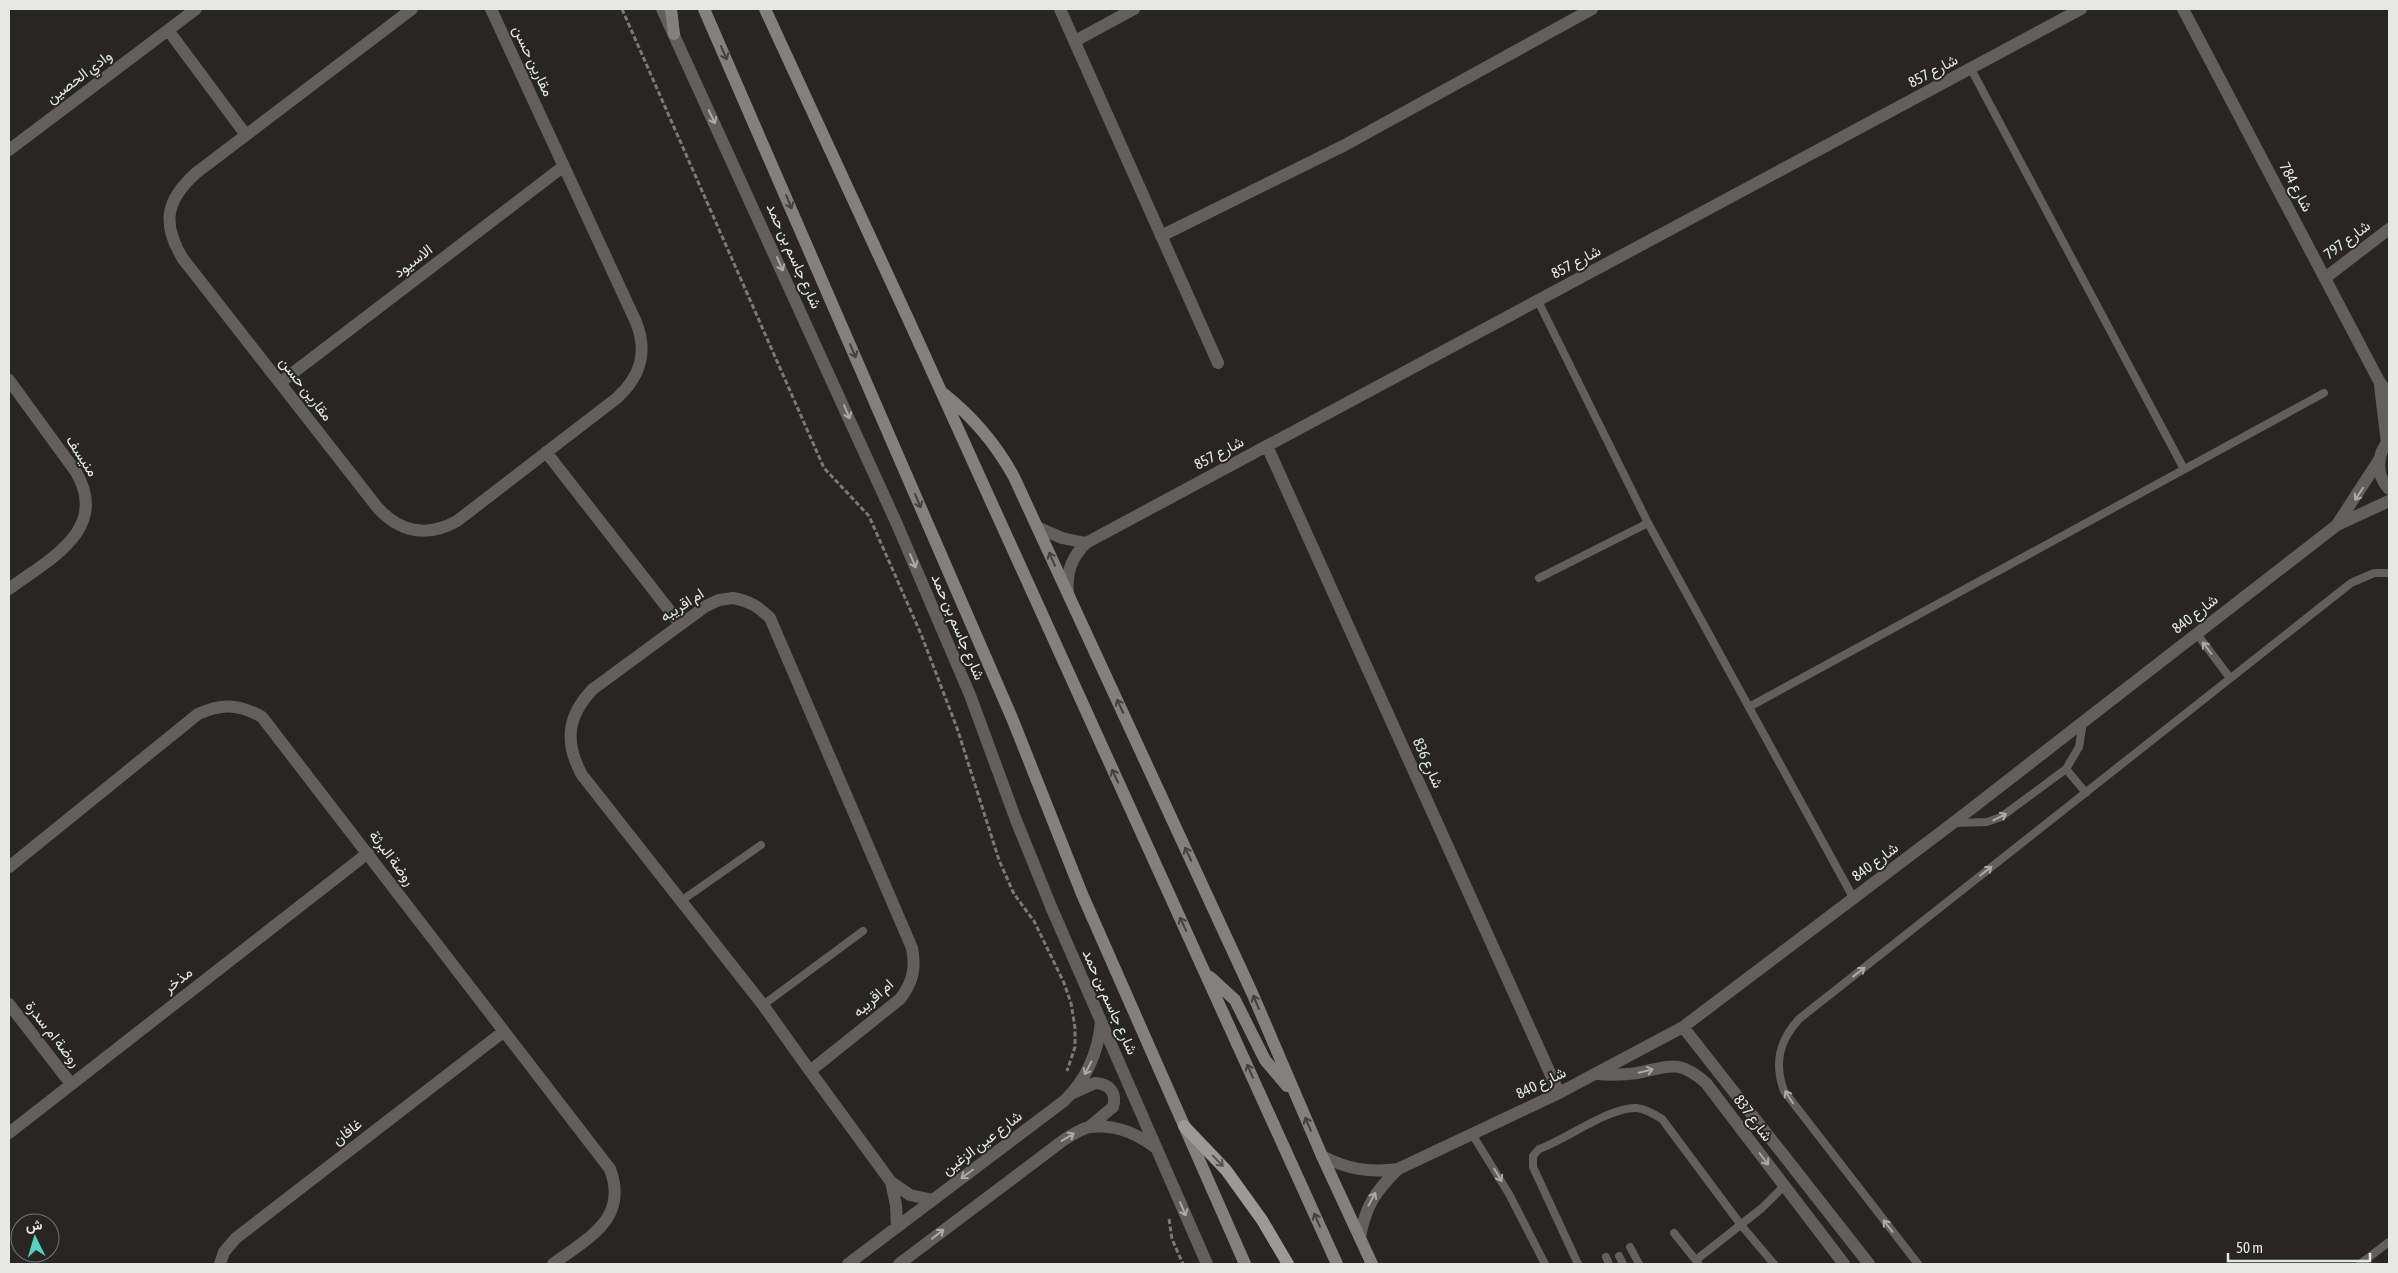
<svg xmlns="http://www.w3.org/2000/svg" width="2398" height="1273" font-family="'Asap Condensed',Vazirmatn,sans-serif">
  <rect width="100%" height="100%" fill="#272624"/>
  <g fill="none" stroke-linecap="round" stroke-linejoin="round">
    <path stroke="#7a7977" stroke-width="3" stroke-dasharray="5 2.5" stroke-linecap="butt" d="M622,9L824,468L869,516L921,634L957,728L999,860L1014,894L1034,921L1064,983L1071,1003L1075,1028V1047L1067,1071
      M1169,1219L1172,1239L1183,1264"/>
    <path stroke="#61605f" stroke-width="8" d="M1971,69L2184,469
      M1538,301L1648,523L1854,899
      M1539,578L1648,523
      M2197,634L2230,678
      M1749,707L2324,393
      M2066,769L2086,793
      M1955,823L1987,822L2001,817L2066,769L2079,747L2083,722
      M681,901L761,845
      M763,1005L863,931
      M1472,1134L1509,1194L1545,1264
      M1674,1233L1698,1263
      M1630,1247L1639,1264
      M1619,1256L1623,1264
      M1606,1257L1609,1264
      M1696,1260L1762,1208L1784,1186
      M1578,1264L1533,1167V1156L1539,1149C1565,1140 1611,1106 1637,1108C1646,1109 1654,1114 1662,1119L1741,1225L1774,1264
      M1918,1264L1784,1091C1774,1063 1779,1041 1799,1019L2351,583L2374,573H2389
      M2360,1264L2389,1242"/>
    <path stroke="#61605f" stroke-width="12" d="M412,9L196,173C166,200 161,223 183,259L377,507C399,532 427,538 457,521L617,398C641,376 648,352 636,322L491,9
      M662,9L896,522L970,695L1016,820L1052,909L1207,1264
      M1060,9L1218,363
      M2183,9L2379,381L2389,395
      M168,30L246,135
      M1075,41L1134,9
      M9,150L196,9
      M1161,236L1345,145L1592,9
      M2325,278L2389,229
      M9,380L76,472C110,530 49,559 9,589
      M281,382L564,166
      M2380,386L2387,443
      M2389,441C2376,454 2376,476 2389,489
      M1267,446L1559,1093
      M546,452L680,624
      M2338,523L2379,460
      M1039,528L1062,538L1086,543
      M1068,593C1066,573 1071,558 1086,543L2081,9
      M733,598C749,601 758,606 770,618L912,948C916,968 913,982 900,999L810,1071L763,1005L582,775C564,742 567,716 593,689L706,606L719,600Z
      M9,867L198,714C222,703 239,704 262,717L610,1169C629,1219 588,1238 553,1264
      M9,1004L71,1084
      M1683,1027L1869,1264
      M810,1071L891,1182L910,1195L933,1200
      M1597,1074C1610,1075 1624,1075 1637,1073C1669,1067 1678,1058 1706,1083L1844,1264
      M1073,1093L1095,1083C1110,1084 1117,1093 1113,1107L1089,1127
      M9,1133L368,853
      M1322,1156C1347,1169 1369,1173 1398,1169L1559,1093L1683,1027L1953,823L2337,525L2389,501
      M891,1182L896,1205L897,1227
      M1360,1237C1366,1205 1375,1192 1398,1169
      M220,1264L224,1252L236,1238L503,1032
      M848,1264L1064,1101C1087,1079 1098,1053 1101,1022
      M899,1264L1065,1139C1072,1135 1082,1128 1090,1127C1115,1124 1138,1134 1156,1148"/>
    <path stroke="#82817f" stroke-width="12" d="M671,9L674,34
      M704,9L1012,718L1082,894L1245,1264
      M765,9L910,323L1337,1264
      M944,394C973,417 996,444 1014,477L1253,995L1322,1156L1372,1264
      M1210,977L1235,1000L1265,1060L1287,1086"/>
    <path stroke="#9c9a98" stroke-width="12" d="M1184,1126L1226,1170L1262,1220L1288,1264"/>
  </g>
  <defs><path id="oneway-shaft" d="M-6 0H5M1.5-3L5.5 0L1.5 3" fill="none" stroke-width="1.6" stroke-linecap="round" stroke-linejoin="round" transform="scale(1.25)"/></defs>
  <g stroke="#42413f">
    <use href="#oneway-shaft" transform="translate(724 53) rotate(66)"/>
    <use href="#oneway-shaft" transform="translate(789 202) rotate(67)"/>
    <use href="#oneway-shaft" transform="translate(853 351) rotate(67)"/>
    <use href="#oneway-shaft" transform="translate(918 501) rotate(67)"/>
    <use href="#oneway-shaft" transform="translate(1052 559) rotate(-114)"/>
    <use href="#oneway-shaft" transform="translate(1120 706) rotate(-115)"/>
    <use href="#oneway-shaft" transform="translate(1115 776) rotate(-115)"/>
    <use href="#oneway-shaft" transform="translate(1188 854) rotate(-115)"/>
    <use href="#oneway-shaft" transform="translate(1183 924) rotate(-115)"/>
    <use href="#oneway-shaft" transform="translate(1256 1002) rotate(-113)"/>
    <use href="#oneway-shaft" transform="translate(1250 1071) rotate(-114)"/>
    <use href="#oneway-shaft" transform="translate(1308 1124) rotate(-113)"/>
    <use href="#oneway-shaft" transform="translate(1317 1220) rotate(-114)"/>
  </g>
  <g stroke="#abaaa9">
    <use href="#oneway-shaft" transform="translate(712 117) rotate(65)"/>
    <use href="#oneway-shaft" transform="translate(780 264) rotate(66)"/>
    <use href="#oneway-shaft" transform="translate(847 412) rotate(66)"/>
    <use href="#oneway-shaft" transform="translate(2359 494) rotate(123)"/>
    <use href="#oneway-shaft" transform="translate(913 561) rotate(67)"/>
    <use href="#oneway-shaft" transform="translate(2207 648) rotate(-127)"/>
    <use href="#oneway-shaft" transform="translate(2000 817) rotate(-27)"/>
    <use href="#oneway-shaft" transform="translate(1986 871) rotate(-38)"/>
    <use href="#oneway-shaft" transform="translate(1859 972) rotate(-38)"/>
    <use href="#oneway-shaft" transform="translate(1088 1068) rotate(118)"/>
    <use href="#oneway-shaft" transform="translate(1646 1071) rotate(-13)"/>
    <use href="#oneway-shaft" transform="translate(1789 1097) rotate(-123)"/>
    <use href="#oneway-shaft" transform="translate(1068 1137) rotate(-31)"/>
    <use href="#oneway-shaft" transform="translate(1764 1159) rotate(53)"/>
    <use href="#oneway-shaft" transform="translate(967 1174) rotate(143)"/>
    <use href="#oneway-shaft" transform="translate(1498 1175) rotate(59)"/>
    <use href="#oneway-shaft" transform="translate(1372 1199) rotate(-62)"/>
    <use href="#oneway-shaft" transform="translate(1183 1209) rotate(67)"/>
    <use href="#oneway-shaft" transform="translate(1888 1226) rotate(-128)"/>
    <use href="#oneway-shaft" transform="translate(938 1234) rotate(-38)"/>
  </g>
  <use stroke="#565452" href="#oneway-shaft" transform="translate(1218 1161) rotate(46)"/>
  <g text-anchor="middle" stroke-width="4" stroke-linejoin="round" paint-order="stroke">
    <g font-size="15" fill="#e7e7e5" stroke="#272624">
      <text transform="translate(533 61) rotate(65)" y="5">مقارين حسن</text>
      <text transform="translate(1933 71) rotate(-28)" y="5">شارع 857</text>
      <text transform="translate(79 77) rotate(-37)" y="5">وادي الحصين</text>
      <text transform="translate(2296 187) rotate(62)" y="5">شارع 784</text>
      <text transform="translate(2347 240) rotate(-37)" y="5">شارع 797</text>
      <text transform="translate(794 256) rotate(66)" y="5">شارع جاسم بن حمد</text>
      <text transform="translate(413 261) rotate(-37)" y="5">الاسيود</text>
      <text transform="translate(1576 262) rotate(-28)" y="5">شارع 857</text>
      <text transform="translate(306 389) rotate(52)" y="5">مقارين حسن</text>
      <text transform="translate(1219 453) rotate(-28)" y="5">شارع 857</text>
      <text transform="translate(82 456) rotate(57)" y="5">منيسف</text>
      <text transform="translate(682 605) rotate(-33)" y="5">ام اقريبه</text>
      <text transform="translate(2195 614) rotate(-38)" y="5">شارع 840</text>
      <text transform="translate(958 627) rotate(67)" y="5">شارع جاسم بن حمد</text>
      <text transform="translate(1428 763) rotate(66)" y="5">شارع 836</text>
      <text transform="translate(392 858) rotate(53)" y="5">روضة البرثة</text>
      <text transform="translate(1875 862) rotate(-37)" y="5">شارع 840</text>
      <text transform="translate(178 980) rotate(-38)" y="5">مذخر</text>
      <text transform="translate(873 998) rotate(-42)" y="5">ام اقريبه</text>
      <text transform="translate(1110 1002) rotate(66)" y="5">شارع جاسم بن حمد</text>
      <text transform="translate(53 1034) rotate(52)" y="5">روضة ام سدرة</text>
      <text transform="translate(1541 1083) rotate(-26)" y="5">شارع 840</text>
      <text transform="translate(1753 1118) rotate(53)" y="5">شارع 837</text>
      <text transform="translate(347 1132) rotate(-38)" y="5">غافان</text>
      <text transform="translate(982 1143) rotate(-37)" y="5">شارع عين الزغين</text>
    </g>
  </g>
  <rect width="2398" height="1273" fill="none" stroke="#e7e7e5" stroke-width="20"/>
  <g transform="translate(35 1238) rotate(355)"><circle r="24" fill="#272624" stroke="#747371"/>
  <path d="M0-4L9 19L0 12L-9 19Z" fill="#5acebd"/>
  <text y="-8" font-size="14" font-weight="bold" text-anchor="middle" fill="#e7e7e5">ش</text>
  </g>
  <path d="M2228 1253v8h142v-8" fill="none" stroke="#e7e7e5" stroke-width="2.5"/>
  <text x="2236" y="1253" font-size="15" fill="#e7e7e5" stroke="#272624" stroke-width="4" paint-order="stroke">50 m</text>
</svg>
